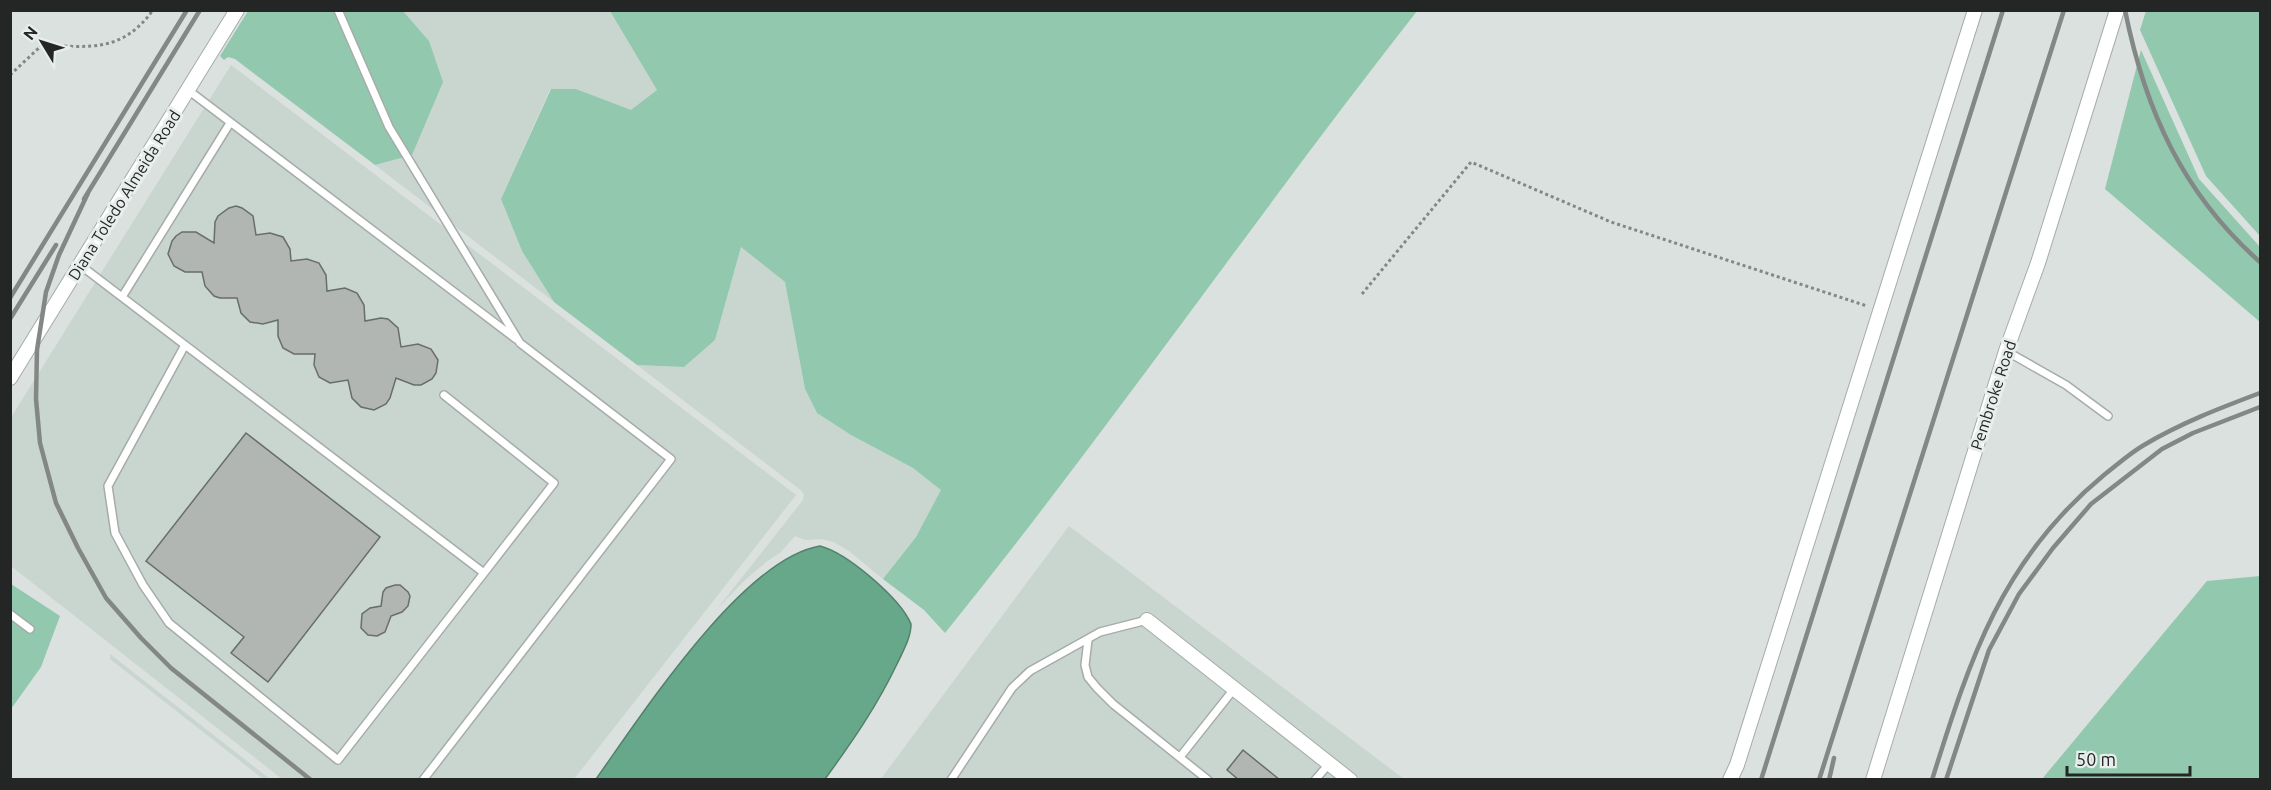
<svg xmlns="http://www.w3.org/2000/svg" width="2271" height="790" font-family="Ubuntu,sans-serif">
  <rect width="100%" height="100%" fill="#dbe1de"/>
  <path fill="#c9d5cf" d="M403,11H610L657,90L631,111L576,89H550L501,199L522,251L554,302L375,165L412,155L429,41Z
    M231,65L796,495L574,779H282L11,566L10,419Z
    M741,247L785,282L805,389L817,413L851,435L913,468L942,490L916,537L883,579L849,551L834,542L821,539L805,540L795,536L781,552L766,562L744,581L717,609L803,500L804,495L802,491L637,365L684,367L715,340Z
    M1069,526L1404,779L880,780Z
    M110,654L270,779H263L110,659Z"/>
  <path fill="#91c8ae" d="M248,11H403L429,41L443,82L412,155L375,165L235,59L228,57L224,60L220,56Z
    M610,11H1417C1257,215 1109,430 945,633L924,610L883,579L916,537L941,490L913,468L851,435L817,413L805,389L785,282L741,247L715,340L684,367L637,365L554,302L522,251L501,199L551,89H576L631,110L657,90Z
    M2146,11H2260V236L2206,176L2140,30Z
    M2141,50L2199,179L2260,247V322L2105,189Z
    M2260,576V779H2042L2207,581Z
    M11,584L60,616L41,667L11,709Z"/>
  <path fill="#67a88a" stroke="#53816c" stroke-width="1.5" d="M820,546C847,553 900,598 911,624C911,638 903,651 897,664C877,706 852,742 825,779H596C641,716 742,559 820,546Z"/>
  <path fill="#b1b6b3" stroke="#686e6b" stroke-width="1.5" d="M236,206L242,208L253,216L256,235L270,233L283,237L290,249L291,261L307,259L319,263L326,275L327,291L345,288L357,293L364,305L365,321L381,318L388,319L398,328L401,347L418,344L431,349L438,360L436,373L432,379L421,385H414L396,378L390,398L386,404L374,410L361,407L352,398L348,380L330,383L319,377L314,365L315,354H294L283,348L278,336V320L263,324L250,322L241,313L237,298H220L214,296L205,286L202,272H185L174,266L168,254L172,241L176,236L182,232H196L214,243L215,222L218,216L229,208Z
    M246,433L380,537L268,682L231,653L244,637L146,561Z
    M395,585H400L408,592L410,596L408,606L402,612L391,616L385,632L377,636L368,635L361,628L362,614L370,608L381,606L383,592L386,588Z
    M1243,750L1280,780H1239L1227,770Z"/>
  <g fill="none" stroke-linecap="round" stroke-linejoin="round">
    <g stroke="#a6aca9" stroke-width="10">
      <path id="service" d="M338,10L389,127L520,343L671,459L423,780
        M188,90L516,339
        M80,265L484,573L338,760L169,623L143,585L115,533L108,486L185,345
        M122,297L230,123
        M2006,351L2066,385L2108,416
        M444,395L554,483L484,573
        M10,614L30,629
        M1088,640L1085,665L1088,677L1097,688L1113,704L1208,780
        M1180,757L1234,689
        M951,780L1012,688L1030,671L1100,632L1147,620
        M1315,780L1329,764"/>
    </g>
    <g stroke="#a6aca9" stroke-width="16">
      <path id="minor" d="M10,378L237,10
        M1147,620L1350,780
        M1730,780L1737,765L1975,10
        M1873,780L2006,351L2038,263L2117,10"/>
    </g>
    <path stroke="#838785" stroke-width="3" stroke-dasharray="3 3" stroke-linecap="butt" d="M10,75L42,45C89,47 122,53 153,10
      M1362,294L1471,162L1611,222L1867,306"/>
    <use href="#service" stroke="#fff" stroke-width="7"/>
    <use href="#minor" stroke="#fff" stroke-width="14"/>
    <path stroke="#838886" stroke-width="4.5" d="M2125,10C2145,110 2183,194 2260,262
      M88,193L59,255L46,292L37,350L36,399L40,443L56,503L78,548L106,598L141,638L171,668L311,780
      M84,199L200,10
      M10,298L187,10
      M10,319L56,245
      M1761,780L2003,10
      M1819,780L2064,10
      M1829,780L1834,758
      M1932,780C1970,658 2002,559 2104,475C2117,465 2130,453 2144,445C2181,423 2220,408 2260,393
      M1946,780L1989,650L2019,594L2053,548L2091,504L2162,449L2193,433L2260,407"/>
  </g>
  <g text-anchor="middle" stroke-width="6" stroke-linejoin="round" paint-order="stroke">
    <g font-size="16" fill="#242625" stroke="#e8eeeb">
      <text transform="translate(124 195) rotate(-58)" y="6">Diana Toledo Almeida Road</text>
      <text transform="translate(1993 395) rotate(-72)" y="6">Pembroke Road</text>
    </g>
  </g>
  <rect width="2271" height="790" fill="none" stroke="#242625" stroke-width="24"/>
  <g transform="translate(42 42) rotate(308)" stroke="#e8eeeb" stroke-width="4.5" paint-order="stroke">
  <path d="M0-4.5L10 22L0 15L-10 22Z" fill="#242625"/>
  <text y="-9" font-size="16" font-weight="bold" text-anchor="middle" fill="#242625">N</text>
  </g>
  <path d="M2067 766v9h123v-9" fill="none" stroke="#242625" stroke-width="3"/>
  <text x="2076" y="766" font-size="18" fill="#242625" stroke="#e8eeeb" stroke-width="4.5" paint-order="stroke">50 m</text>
</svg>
